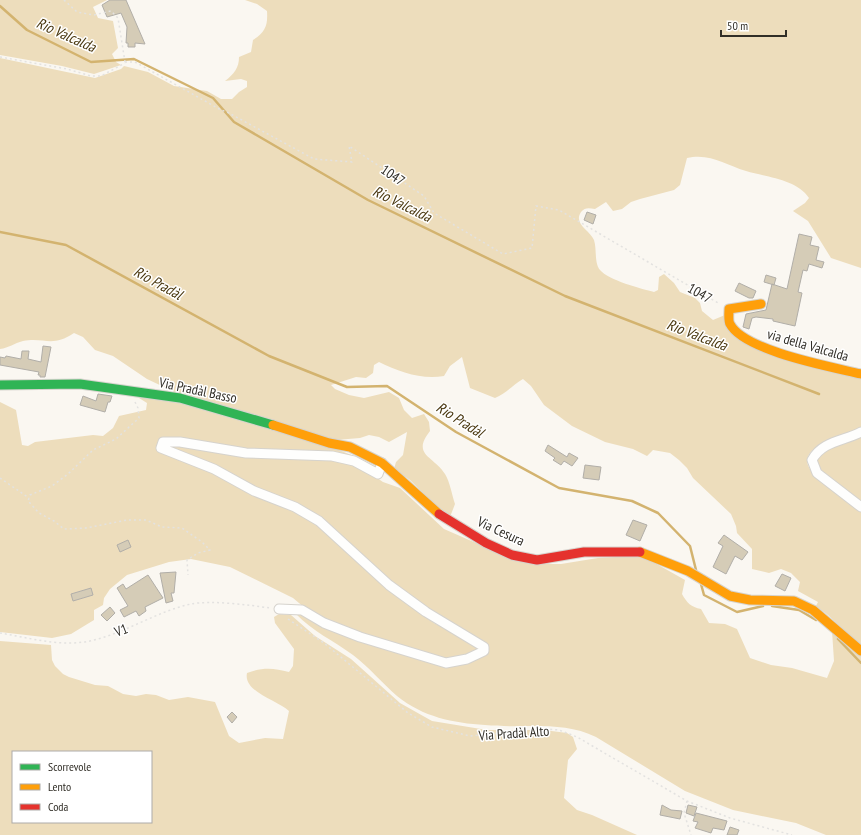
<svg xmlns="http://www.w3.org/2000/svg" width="861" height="835" font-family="'PT Sans Narrow',sans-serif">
  <rect width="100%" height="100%" fill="#faf7f1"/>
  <path fill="#edddbc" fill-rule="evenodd" d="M0,0H107L93,7L98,18L113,21L118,48L112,54L116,62L121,65L94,74L62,66L0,55Z
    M245,0H861V268L831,258L808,221L793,211L805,203L809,198C797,179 766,177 746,171C725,165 711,153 687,158L680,185L674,190L640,199L631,202L622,209L613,211L606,202L595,209C589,208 585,207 581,212C573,224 590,230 594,240C597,249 594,263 600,270C608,280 642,289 654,292L658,290L659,277L664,274L674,283L680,292L695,298L700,303L702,311L713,320L725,315C753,351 818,361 861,374V428C849,433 835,436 823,443C787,462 821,480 839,493C846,498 854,504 861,510V646L828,615L816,606L818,602L798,591L800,582L791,573L781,569L769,573L752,569V549L737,533L736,526L731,514L693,478L687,468L679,460L670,453L653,450L647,456L633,449L605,442L572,426L544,405L531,386L523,379C513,385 506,393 495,398L470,388L462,357L450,366L444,376C422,380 399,372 379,362L374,365L373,373L366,378L356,377L331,385L335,389L349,395L364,398L389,392L399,398L404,410L412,418L424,414L429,422L430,431C411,455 434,456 445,474C450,482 452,495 455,504L450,517L447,516L410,480L394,469L396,462L403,455L407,432L389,442L379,437L369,435L360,438L336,440L181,395L147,379L113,356L95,350L83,337L74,333C52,348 45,337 23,341C14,343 9,348 0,349V58L95,78L121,69L124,66L148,72L174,86L207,91L221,99H232L239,92L247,87V81L241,79L225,81C234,74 239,68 239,57L251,52L253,40C265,32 268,26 267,11L257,4Z
    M138,394C183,402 224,415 268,428C306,439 342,448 376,467L371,468L356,458L159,442L211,471L311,520L404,601L434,623L481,648C472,658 446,659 433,658L325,620L305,608L293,598L230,567L191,559L169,562L127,575L110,589L104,598L103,605L94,610V620L71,634L52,638L0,632V402L16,410L22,445L28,446L35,442L93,435L103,436L113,428L119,416L146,410L147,403L139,398ZM91,588L93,595L73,601L71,594Z
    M861,435V504C850,496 804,469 821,454C831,445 849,440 861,435Z
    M165,445L324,458L361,467L383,482L400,488L444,529L492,550L535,563L550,564H561L598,558L633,556L646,558L685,580L682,594C687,603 691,607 701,609L709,623L725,624L737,629L750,658L771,665L792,668L827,678L834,661L832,631L861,655V835H826L796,823L733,810L685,791L596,737C561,720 523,729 485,725C453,723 423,717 397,696C382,683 369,667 353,655C334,641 312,631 296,614L299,613L413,658L446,665L485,653L407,596L344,539L274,496Z
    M279,614L291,615L315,636L351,659L400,703L432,721L487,730H544L567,733L573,737L577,749L568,760L564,798L577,810L592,815L637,835H0V641L51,645L52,660L55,666L63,674L69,677L95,685L108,686L123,694L136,696L146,694L156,695L169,700L188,697L215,702L229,736L239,743L265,738L283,739L289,711C277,700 243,692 247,673C263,667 274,668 289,672L293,666L294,649L275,623L274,617ZM13,752H151V822H13Z"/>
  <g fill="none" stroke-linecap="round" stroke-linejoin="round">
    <path stroke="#d3b36f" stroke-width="2.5" d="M0,6L27,30L91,62L134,59L213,98L234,122L368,200L565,296L819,394
      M0,232L66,245L269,356L347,387L387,386L456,432L559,488L632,501L658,513L690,546L696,570
      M701,584L704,595L737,612L763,606
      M772,606L799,610L816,620
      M838,639L861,663"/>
  </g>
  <path fill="#d5ccb7" stroke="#b1aea8" d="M110,0H126L145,44L135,43V47H128V43H126L127,27L121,13L107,17L102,5Z
    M587,212L596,215L593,224L584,220Z
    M799,234L812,237L810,245L819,247L816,260L824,262L822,268L809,264L807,271L803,270L798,292L802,293L795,326L773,321V319L756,317L752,318L749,329L743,327L746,314L766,310L772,284L787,289Z
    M766,275L776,278L774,285L764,282Z
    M739,283L756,291L753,298H749L735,291Z
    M43,346L51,347L45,377H40V375H38L39,372L0,365V357L5,358L6,356L21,359L22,351H29L28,359L41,362Z
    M98,394L112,396L110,402H108L105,412L80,405L83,396L96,401Z
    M548,445L567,457L569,453L578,458L572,466L564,461L561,465L553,460L555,458L545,451Z
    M585,465L601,467L599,480L583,478Z
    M633,520L647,525L640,541L626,535Z
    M724,535L748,552L742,560L735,556L726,574L713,567L723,546L718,543Z
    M128,540L131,547L120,552L117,545Z
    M176,572L174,593H171L173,601L166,603L160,573Z
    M782,574L791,578L785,591L775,586Z
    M148,575L163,598L145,607L146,611L139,616L136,611L124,617L120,610L128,606L117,588L123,584L126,589Z
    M91,588L93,595L73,601L71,594Z
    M110,607L115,613L107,621L101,615Z
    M232,712L237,717L232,723L227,717Z
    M662,805L671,810L682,811L680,819L660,815Z
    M688,805L697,807L694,816L686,813Z
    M696,813L727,821L724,830L713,828L711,833L695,828L698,822L693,821Z
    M730,827L739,830L737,835H727Z"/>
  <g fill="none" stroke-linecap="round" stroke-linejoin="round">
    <g stroke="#d6d3cd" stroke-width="11">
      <path id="street" d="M861,432C844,441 822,441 812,460L817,473L861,507
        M279,609L302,610L324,623L360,637L446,663L467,659L484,651V647L426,612L389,585L319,521L295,507L254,491L214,469L161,448L163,442H180L246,453L332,456L354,461L378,474L382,463"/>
    </g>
    <g stroke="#d6d3cd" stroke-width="11">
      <path id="fast" d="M0,385L80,384L180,398L273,425"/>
    </g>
    <g stroke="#d6d3cd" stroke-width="11">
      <path id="slow" d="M761,304L729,309C729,313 728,321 730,324C744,351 832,367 861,374
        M273,425L329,443L350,447L382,463L439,514
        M640,552L688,571L730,596L750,600L794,601L813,610L861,651"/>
    </g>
    <g stroke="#d6d3cd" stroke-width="11">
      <path id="jam" d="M439,514L486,543L512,555L537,560L584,552H640"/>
    </g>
    <path stroke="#e3e2e0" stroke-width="1.5" stroke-dasharray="2 3" stroke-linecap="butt" d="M64,0L77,12L94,15L111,11L118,18L125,62
      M0,57L67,69L91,76H101L125,63
      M125,62H135L221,110L227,112L314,159L352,162L349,146L424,196L434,213L503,254L532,248L536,206L559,210L720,304
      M135,402L138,408L139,418L116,439L93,450L68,474L52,486L30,495L28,501L39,513L54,521L64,529L86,528L127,520H146L162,527L182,528L202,542L210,550L198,553L187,560L188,575
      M0,478L29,498
      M288,619L324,643L408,713L432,727L470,736L547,729L559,730L577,737L687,801L730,818L792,835
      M0,633C30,638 64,648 94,640C127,632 158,611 191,604C212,600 249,605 270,608
      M687,801L684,813L691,835"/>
    <use href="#street" stroke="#fefefd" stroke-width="9"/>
    <use href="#fast" stroke="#30b455" stroke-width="9"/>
    <use href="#slow" stroke="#ff9f0a" stroke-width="9"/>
    <use href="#jam" stroke="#e5322d" stroke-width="9"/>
  </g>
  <g text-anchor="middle" stroke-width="3" stroke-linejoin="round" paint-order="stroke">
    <g font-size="14" fill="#312e27" stroke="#fff">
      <text transform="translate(393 175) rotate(34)" y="5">1047</text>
      <text transform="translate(700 293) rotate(30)" y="5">1047</text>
      <text transform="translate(808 345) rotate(16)" y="5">via della Valcalda</text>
      <text transform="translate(198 390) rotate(12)" y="5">Via Pradàl Basso</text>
      <text transform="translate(501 531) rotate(25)" y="5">Via Cesura</text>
      <text transform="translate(121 630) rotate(-21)" y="5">V1</text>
      <text transform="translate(514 733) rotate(-4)" y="5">Via Pradàl Alto</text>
    </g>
    <g font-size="15" font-style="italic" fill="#4a3810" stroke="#fff">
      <text transform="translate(66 35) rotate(24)" y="5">Rio Valcalda</text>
      <text transform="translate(402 204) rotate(26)" y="5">Rio Valcalda</text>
      <text transform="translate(158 283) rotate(29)" y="5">Rio Pradàl</text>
      <text transform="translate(697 335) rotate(21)" y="5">Rio Valcalda</text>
      <text transform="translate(460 420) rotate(32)" y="5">Rio Pradàl</text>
    </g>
  </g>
  <rect x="12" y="751" width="140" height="72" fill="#ffffff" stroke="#adaba9"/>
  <rect x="20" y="764" width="20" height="6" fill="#30b455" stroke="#adaba9"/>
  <text x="48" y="771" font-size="12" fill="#312e27">Scorrevole</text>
  <rect x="20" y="784" width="20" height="6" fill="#ff9f0a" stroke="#adaba9"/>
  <text x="48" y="791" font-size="12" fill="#312e27">Lento</text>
  <rect x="20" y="804" width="20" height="6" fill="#e5322d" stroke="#adaba9"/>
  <text x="48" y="811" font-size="12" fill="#312e27">Coda</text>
  <path d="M721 30v6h65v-6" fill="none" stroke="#312e27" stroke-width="2"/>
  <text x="727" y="30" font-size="12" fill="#312e27" stroke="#ffffff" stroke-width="3" paint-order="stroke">50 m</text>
</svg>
